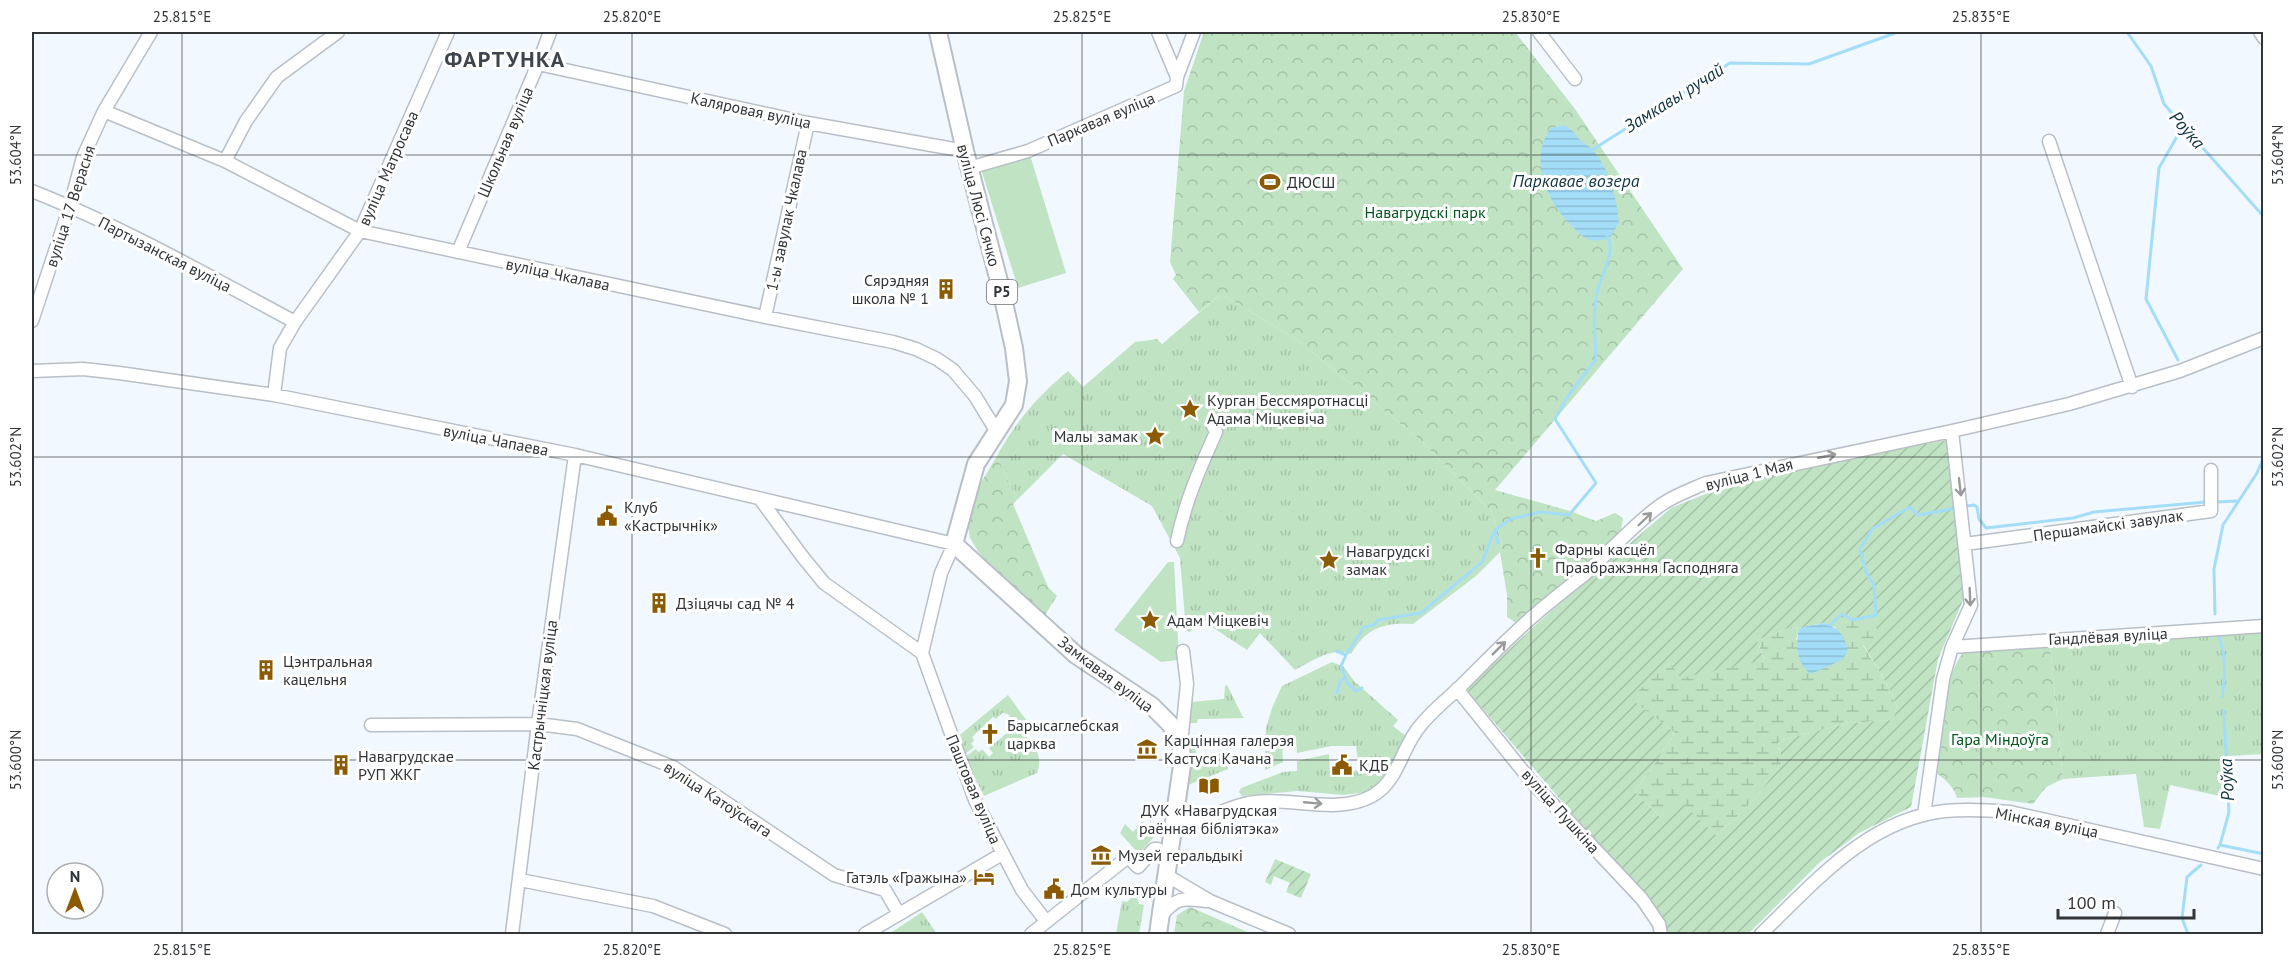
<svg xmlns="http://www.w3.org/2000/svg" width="2295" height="966" font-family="'PT Sans',sans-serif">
  <defs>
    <pattern id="grass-tufts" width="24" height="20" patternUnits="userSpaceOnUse" patternTransform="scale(1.5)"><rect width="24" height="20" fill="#c0e3c3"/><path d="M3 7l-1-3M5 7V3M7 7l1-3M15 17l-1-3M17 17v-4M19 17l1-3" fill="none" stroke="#a5c3a8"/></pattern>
    <pattern id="forest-crowns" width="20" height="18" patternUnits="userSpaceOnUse" patternTransform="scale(1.5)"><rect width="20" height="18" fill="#c0e3c3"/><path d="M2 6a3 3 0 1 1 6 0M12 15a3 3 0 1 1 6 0" fill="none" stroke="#a5c3a8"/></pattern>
    <pattern id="wetland-marsh" width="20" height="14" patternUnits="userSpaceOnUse" patternTransform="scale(1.5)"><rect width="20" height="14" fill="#c0e3c3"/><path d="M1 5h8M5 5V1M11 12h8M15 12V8" fill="none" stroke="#a5c3a8"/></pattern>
    <pattern id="garden-furrows" width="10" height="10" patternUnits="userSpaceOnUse" patternTransform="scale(1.5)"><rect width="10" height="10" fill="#c0e3c3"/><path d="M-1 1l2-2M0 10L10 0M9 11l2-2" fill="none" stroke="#a5c3a8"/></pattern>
    <pattern id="water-rules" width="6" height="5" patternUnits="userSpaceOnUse" patternTransform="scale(1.5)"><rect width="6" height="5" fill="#a4ddf8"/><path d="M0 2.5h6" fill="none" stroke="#8ebed5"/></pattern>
  </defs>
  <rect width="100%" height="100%" fill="#f2f8ff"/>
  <path fill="url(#grass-tufts)" d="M1221,294L1296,339L1418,438L1492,512L1502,544L1500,552L1476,576L1413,624C1384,622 1366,628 1351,654C1331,647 1313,661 1295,670L1260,633L1247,650L1212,627L1201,617L1190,632L1186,631L1180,558L1152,506L1063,454L1017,500L997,456C1015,422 1039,395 1068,371L1083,387L1135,342L1157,339L1162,344Z
    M2263,630V754L2228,756V798L2170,785L2160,829L2144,827L2136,774L2063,779L2050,645Z
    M1332,662L1344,667L1354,681L1398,720L1393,726L1407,737L1387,779L1366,792L1344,795L1297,791L1242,796L1239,792L1241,788L1283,772L1297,771V761L1329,754L1330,775L1359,770L1356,746H1332L1297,753L1296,740H1282L1283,762L1265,770V751H1275V744H1265L1266,728L1272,708L1282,686Z
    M1227,685L1243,717L1246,718L1198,719L1197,723H1190L1191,702L1224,699L1225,686Z
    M1008,695L1033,729L1026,736C1036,749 1043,756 1037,773L984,796L965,757L976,749L979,752L982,749L989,757L993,753L989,748L1007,733L1005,730L1012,724V719L1008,714L1002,713L996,719L993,717L972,737L974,740L971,744L974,747L964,755L956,738Z
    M1189,738H1197L1196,762L1216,761V755L1222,752L1228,754V769L1188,785Z
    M1142,822L1160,830L1139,854L1120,833L1125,824L1133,832Z
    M1131,898H1137L1139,904L1144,905L1139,934H1116L1122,901L1127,902Z
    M922,912L937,934H889Z"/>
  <path fill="url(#forest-crowns)" d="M1204,32H1515L1575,109L1683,269L1495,490L1570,511L1596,521L1615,513L1623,518L1620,536L1516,623L1507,617V595L1500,552L1502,544L1492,512L1418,438L1296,339L1221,294L1199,312L1173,279L1176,275L1170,262L1184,91Z
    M997,456L1017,500L1013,504L1048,587L1057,596L1045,615L979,553L970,538L967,522L970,501Z
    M2050,645L2063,779L2046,787L2033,804L1984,797L1957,798C1953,786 1946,780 1936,773C1940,745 1944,669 1965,651Z
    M1190,907L1252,934H1174L1177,915Z"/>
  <path fill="url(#wetland-marsh)" d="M1842,614L1853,620L1876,615L1878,637L1863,645L1889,688L1897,706L1893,720L1849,723L1778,741L1782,762C1761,792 1745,812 1716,835L1678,800L1660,817L1635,792L1675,733L1629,698L1670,663L1764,659L1757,640L1791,627L1799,629L1796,640L1837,628L1830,625Z"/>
  <path fill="#c0e3c3" d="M1030,155L1066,273L1018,288L981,169Z
    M1168,562H1174L1179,660L1161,662L1114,630Z"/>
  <path fill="url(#garden-furrows)" fill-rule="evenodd" d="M1947,440L1964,598L1938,659L1911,807L1859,833L1819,863L1748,934H1666L1645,899L1466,689L1549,613L1671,508L1713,491L1809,465ZM1842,614L1853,620L1876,615L1877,637L1863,644L1889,688L1897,706L1893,720L1849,723L1778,741L1782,762C1761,792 1745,812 1716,835L1678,799L1660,817L1635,792L1675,733L1630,698L1670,663L1681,678L1764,660L1757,640L1791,627L1799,629L1807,626L1825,623L1830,625Z
    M1275,859L1311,874L1301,898L1286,892L1290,883L1274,876L1271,885L1265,882Z"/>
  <path fill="url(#water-rules)" d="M1564,125C1572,128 1575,135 1581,141C1584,144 1589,145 1592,149C1609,168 1617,198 1619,223L1609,239C1604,239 1596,242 1591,240C1584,239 1577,231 1572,226C1547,202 1528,160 1551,128Z
    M1825,623C1841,630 1844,635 1848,651L1842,660L1811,674C1797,664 1795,645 1799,629L1807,626Z"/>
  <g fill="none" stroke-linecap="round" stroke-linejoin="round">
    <path stroke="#a4ddf8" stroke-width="3" d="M2127,32L2151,66L2164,104L2264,217
      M1592,150L1730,63L1809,64L1898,32
      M2178,360L2146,299L2159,168L2183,126
      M2215,502L2237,501
      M1967,506L1974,505L1977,507L1979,519L1986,528L2073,518L2094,512L2206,502
      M1495,530L1498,543
      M2215,614L2214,569L2223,525L2257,473L2264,457
      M1830,625L1842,614L1853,620L1876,615L1874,586L1866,572L1860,549L1872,529L1910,507L1918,515L1957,508
      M2217,632C2226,652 2226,675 2222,697
      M1336,651L1346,655L1364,627L1374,625L1378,620L1421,613L1482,562L1495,530L1511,519L1540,512L1569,515L1596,483L1555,419L1566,399L1596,359C1595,336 1592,311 1598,289C1603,272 1616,252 1607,235
      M1346,655L1341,666L1348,684L1356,691L1362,688
      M1337,693L1340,682L1345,677
      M2220,845L2264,854
      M2218,848L2220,845L2229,812L2224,711
      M2188,934L2182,918L2187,877L2201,865"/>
    <g stroke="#b8bfc7" stroke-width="15">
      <path id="minor" d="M1158,32L1177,77
        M1539,32L1575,79
        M2260,32L2264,38
        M538,64L808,123L965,151
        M104,111L225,161L360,231L765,317L893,342L916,349L937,359L953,370L975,396L997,432
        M2049,141L2132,387
        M225,161L246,121L277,77L338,32
        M969,168L1028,151L1176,86L1177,77L1194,32
        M32,191C123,227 209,276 295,322
        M458,252L538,64L550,32
        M765,317L808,123
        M32,321L70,206L83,157L104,111L151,32
        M32,371L83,369L119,373L274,395L575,455L954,544L941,573L922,653L975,800L1022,890L1042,916
        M274,395L280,348L295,322L360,231L448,32
        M760,499L802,556L824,583L922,653
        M1177,541C1185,502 1200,468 1216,432L1213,426
        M1965,544L2211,511V470
        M1952,647L2264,626
        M1457,689L1531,781L1642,899L1659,924L1661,934
        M371,725L538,724L577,729L673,767L834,875L885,890L899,914
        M1181,744L1187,684L1183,651
        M1924,815L1943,679L1952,647L1971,605L1952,431
        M1172,826C1201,826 1226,805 1255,802C1292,797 1337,815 1372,796C1399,781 1401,748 1420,726C1431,712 1446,700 1459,688C1483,664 1506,640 1531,618C1548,603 1566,589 1584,575C1609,553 1631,527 1658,507C1672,496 1690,490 1706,483L1952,431L2069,404L2180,371L2264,338
        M1166,875L1210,901L1289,934
        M520,880L653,906L725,934
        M1161,916C1177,897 1182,898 1206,901
        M512,934L538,724L575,455
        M865,934L1002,854
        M1031,934L1128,857L1138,867L1154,849H1158
        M1761,934C1814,883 1868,819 1945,811C1967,809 1988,810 2010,812L2264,869
        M2107,934L2115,913"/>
    </g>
    <g stroke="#b8bfc7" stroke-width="20">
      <path id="major" d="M938,32L965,151L1001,289L1014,348L1018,381L1014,405L976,464L954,544L1076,655L1152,706L1170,724L1181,744L1182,765L1158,934"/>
    </g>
    <use href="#minor" stroke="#fff" stroke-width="12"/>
    <use href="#major" stroke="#fff" stroke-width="16"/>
  </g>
  <defs><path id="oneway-shaft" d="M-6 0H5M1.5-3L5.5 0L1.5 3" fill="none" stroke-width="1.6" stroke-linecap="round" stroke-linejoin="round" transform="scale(1.5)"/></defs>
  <g stroke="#989a9c">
    <use href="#oneway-shaft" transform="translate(1827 456) rotate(-11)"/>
    <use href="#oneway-shaft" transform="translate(1960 487) rotate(83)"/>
    <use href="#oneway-shaft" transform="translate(1645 519) rotate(-44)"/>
    <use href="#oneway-shaft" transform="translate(1970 597) rotate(88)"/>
    <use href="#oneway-shaft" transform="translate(1499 648) rotate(-45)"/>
    <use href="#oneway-shaft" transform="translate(1313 803) rotate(5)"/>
  </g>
  <path fill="none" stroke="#323538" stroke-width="1.5" stroke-opacity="0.45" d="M182,32V934M632,32V934M1082,32V934M1531,32V934M1981,32V934M32,155H2264M32,457H2264M32,760H2264"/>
  <defs>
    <g id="stadium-bare" transform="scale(1.62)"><path d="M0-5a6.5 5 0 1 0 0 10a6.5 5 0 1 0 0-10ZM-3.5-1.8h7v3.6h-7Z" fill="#8b5a01" stroke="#fff" stroke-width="2.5" paint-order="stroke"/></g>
    <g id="building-bare" transform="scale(1.62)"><path d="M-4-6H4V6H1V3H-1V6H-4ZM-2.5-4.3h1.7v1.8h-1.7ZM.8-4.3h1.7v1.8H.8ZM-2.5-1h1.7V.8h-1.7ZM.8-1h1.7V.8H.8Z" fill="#8b5a01" stroke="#fff" stroke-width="2.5" paint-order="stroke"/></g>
    <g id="sight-bare" transform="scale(1.62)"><path d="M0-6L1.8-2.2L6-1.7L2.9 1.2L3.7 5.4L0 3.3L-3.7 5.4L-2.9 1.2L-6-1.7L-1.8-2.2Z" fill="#8b5a01" stroke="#fff" stroke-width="2.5" paint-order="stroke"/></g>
    <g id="civic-bare" transform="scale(1.62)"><path d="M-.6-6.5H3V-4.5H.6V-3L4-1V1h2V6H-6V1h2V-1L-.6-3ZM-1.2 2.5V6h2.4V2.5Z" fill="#8b5a01" stroke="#fff" stroke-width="2.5" paint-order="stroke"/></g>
    <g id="church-bare" transform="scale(1.62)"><path d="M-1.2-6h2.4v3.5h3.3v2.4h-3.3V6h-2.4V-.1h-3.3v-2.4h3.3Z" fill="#8b5a01" stroke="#fff" stroke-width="2.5" paint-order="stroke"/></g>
    <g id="museum-bare" transform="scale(1.62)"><path d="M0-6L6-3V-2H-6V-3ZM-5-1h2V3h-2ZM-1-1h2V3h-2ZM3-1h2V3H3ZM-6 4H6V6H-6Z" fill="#8b5a01" stroke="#fff" stroke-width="2.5" paint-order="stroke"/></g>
    <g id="library-bare" transform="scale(1.62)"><path d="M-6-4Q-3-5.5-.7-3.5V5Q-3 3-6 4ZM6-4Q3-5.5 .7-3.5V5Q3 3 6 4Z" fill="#8b5a01" stroke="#fff" stroke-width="2.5" paint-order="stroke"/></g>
    <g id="hotel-bare" transform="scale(1.62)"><path d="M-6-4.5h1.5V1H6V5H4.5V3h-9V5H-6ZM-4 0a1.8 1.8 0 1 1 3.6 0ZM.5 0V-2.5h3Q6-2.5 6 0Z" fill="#8b5a01" stroke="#fff" stroke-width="2.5" paint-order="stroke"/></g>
  </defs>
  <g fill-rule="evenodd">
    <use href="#stadium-bare" x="1270" y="182"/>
    <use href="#building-bare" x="946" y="289"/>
    <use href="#sight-bare" x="1190" y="409"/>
    <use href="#sight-bare" x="1155" y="436"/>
    <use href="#civic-bare" x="607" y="516"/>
    <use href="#church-bare" x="1538" y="558"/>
    <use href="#sight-bare" x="1329" y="560"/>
    <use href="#building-bare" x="659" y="603"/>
    <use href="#sight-bare" x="1150" y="620"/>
    <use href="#building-bare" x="266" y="670"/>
    <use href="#church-bare" x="990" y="734"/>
    <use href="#museum-bare" x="1147" y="749"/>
    <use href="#building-bare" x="341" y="765"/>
    <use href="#civic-bare" x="1342" y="765"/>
    <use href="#library-bare" x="1209" y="786"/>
    <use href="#museum-bare" x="1101" y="855"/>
    <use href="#hotel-bare" x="984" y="877"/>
    <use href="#civic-bare" x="1054" y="889"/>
  </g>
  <g text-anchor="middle" stroke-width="6" stroke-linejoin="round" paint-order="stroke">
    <rect fill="#fff" stroke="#707274" stroke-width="1.5" x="987" y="280" width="30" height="24" rx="4.5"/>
    <g font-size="15" font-weight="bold" fill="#323538">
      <text x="1002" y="297">Р5</text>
    </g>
    <g font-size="16" fill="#323538" stroke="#fff">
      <text transform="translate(751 110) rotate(12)" y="6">Каляровая вуліца</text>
      <text transform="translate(1101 119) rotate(-23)" y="6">Паркавая вуліца</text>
      <text transform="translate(505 142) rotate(-67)" y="6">Школьная вуліца</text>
      <text transform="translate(388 168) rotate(-66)" y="6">вуліца Матросава</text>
      <text transform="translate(979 205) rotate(75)" y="6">вуліца Люсі Сячко</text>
      <text transform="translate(70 206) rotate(-72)" y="6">вуліца 17 Верасня</text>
      <text transform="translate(786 220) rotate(-78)" y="6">1-ы завулак Чкалава</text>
      <text transform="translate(165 254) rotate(27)" y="6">Партызанская вуліца</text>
      <text transform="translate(558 274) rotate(12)" y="6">вуліца Чкалава</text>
      <text transform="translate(496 440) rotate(11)" y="6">вуліца Чапаева</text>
      <text transform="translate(1749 474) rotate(-14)" y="6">вуліца 1 Мая</text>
      <text transform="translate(2108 525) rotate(-8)" y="6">Першамайскі завулак</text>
      <text transform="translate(2108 636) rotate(-3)" y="6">Гандлёвая вуліца</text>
      <text transform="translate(1106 674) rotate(37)" y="6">Замкавая вуліца</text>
      <text transform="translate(542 695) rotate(-83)" y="6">Кастрычніцкая вуліца</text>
      <text transform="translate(974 789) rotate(67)" y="6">Паштовая вуліца</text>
      <text transform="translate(718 799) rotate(33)" y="6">вуліца Катоўскага</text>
      <text transform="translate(1561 811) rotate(48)" y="6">вуліца Пушкіна</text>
      <text transform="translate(2047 822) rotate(11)" y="6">Мінская вуліца</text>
    </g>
    <g font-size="16" fill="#323538" stroke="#fff" text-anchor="start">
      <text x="1287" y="188">ДЮСШ</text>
      <text x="929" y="286" text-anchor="end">Сярэдняя<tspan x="929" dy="18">школа № 1</tspan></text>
      <text x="1207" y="406">Курган Бессмяротнасці<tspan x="1207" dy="18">Адама Міцкевіча</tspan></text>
      <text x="1138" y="442" text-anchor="end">Малы замак</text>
      <text x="624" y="513">Клуб<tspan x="624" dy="18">«Кастрычнік»</tspan></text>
      <text x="1555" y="555">Фарны касцёл<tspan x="1555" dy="18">Праабражэння Гасподняга</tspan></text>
      <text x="1346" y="557">Навагрудскі<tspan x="1346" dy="18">замак</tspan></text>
      <text x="676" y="609">Дзіцячы сад № 4</text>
      <text x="1167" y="626">Адам Міцкевіч</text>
      <text x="283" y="667">Цэнтральная<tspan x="283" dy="18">кацельня</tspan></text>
      <text x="1007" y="731">Барысаглебская<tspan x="1007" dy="18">царква</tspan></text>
      <text x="1164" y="746">Карцінная галерэя<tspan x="1164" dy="18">Кастуся Качана</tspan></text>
      <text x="358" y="762">Навагрудскае<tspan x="358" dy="18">РУП ЖКГ</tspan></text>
      <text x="1359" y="771">КДБ</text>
      <text x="1209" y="816" text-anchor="middle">ДУК «Навагрудская<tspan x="1209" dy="18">раённая бібліятэка»</tspan></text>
      <text x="1118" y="861">Музей геральдыкі</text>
      <text x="967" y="883" text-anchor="end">Гатэль «Гражына»</text>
      <text x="1071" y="895">Дом культуры</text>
    </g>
    <g font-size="16" fill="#01581e" stroke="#fff">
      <text x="1425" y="218">Навагрудскі парк</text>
      <text x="2000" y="745">Гара Міндоўга</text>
    </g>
    <g font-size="18" font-style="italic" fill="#133644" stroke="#fff">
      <text transform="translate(1674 98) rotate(-32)" y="6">Замкавы ручай</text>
      <text transform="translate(2187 130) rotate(49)" y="6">Роўка</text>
      <text x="1576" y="187">Паркавае возера</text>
      <text transform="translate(2227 780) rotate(-93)" y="6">Роўка</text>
    </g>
    <g font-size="22" font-weight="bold" letter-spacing="1.5" fill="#3f454c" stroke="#fff">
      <text x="505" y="67">ФАРТУНКА</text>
    </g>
  </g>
  <rect width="2295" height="966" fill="none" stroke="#ffffff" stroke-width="66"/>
  <g transform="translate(75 891)"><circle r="28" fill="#ffffff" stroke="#adaeaf" stroke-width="1.5"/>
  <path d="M0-4.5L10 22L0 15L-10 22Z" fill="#8b5a01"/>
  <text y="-9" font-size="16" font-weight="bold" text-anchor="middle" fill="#323538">N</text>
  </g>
  <path d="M2058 909v9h136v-9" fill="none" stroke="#323538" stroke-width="3"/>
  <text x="2067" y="909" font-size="18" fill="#323538" stroke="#ffffff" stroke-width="4.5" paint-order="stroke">100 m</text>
  <rect x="33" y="33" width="2229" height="900" fill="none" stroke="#323538" stroke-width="2"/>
  <g font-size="15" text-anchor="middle" fill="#323538">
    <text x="182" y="22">25.815°E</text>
    <text x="632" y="22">25.820°E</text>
    <text x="1082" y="22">25.825°E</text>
    <text x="1531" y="22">25.830°E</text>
    <text x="1981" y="22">25.835°E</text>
    <text transform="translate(16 155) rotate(-90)" y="5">53.604°N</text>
    <text transform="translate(2278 155) rotate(-90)" y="5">53.604°N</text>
    <text transform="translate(16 457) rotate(-90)" y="5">53.602°N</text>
    <text transform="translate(2278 457) rotate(-90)" y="5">53.602°N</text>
    <text transform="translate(16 760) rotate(-90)" y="5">53.600°N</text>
    <text transform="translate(2278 760) rotate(-90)" y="5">53.600°N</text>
    <text x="182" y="955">25.815°E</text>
    <text x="632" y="955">25.820°E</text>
    <text x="1082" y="955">25.825°E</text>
    <text x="1531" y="955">25.830°E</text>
    <text x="1981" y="955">25.835°E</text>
  </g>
</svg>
